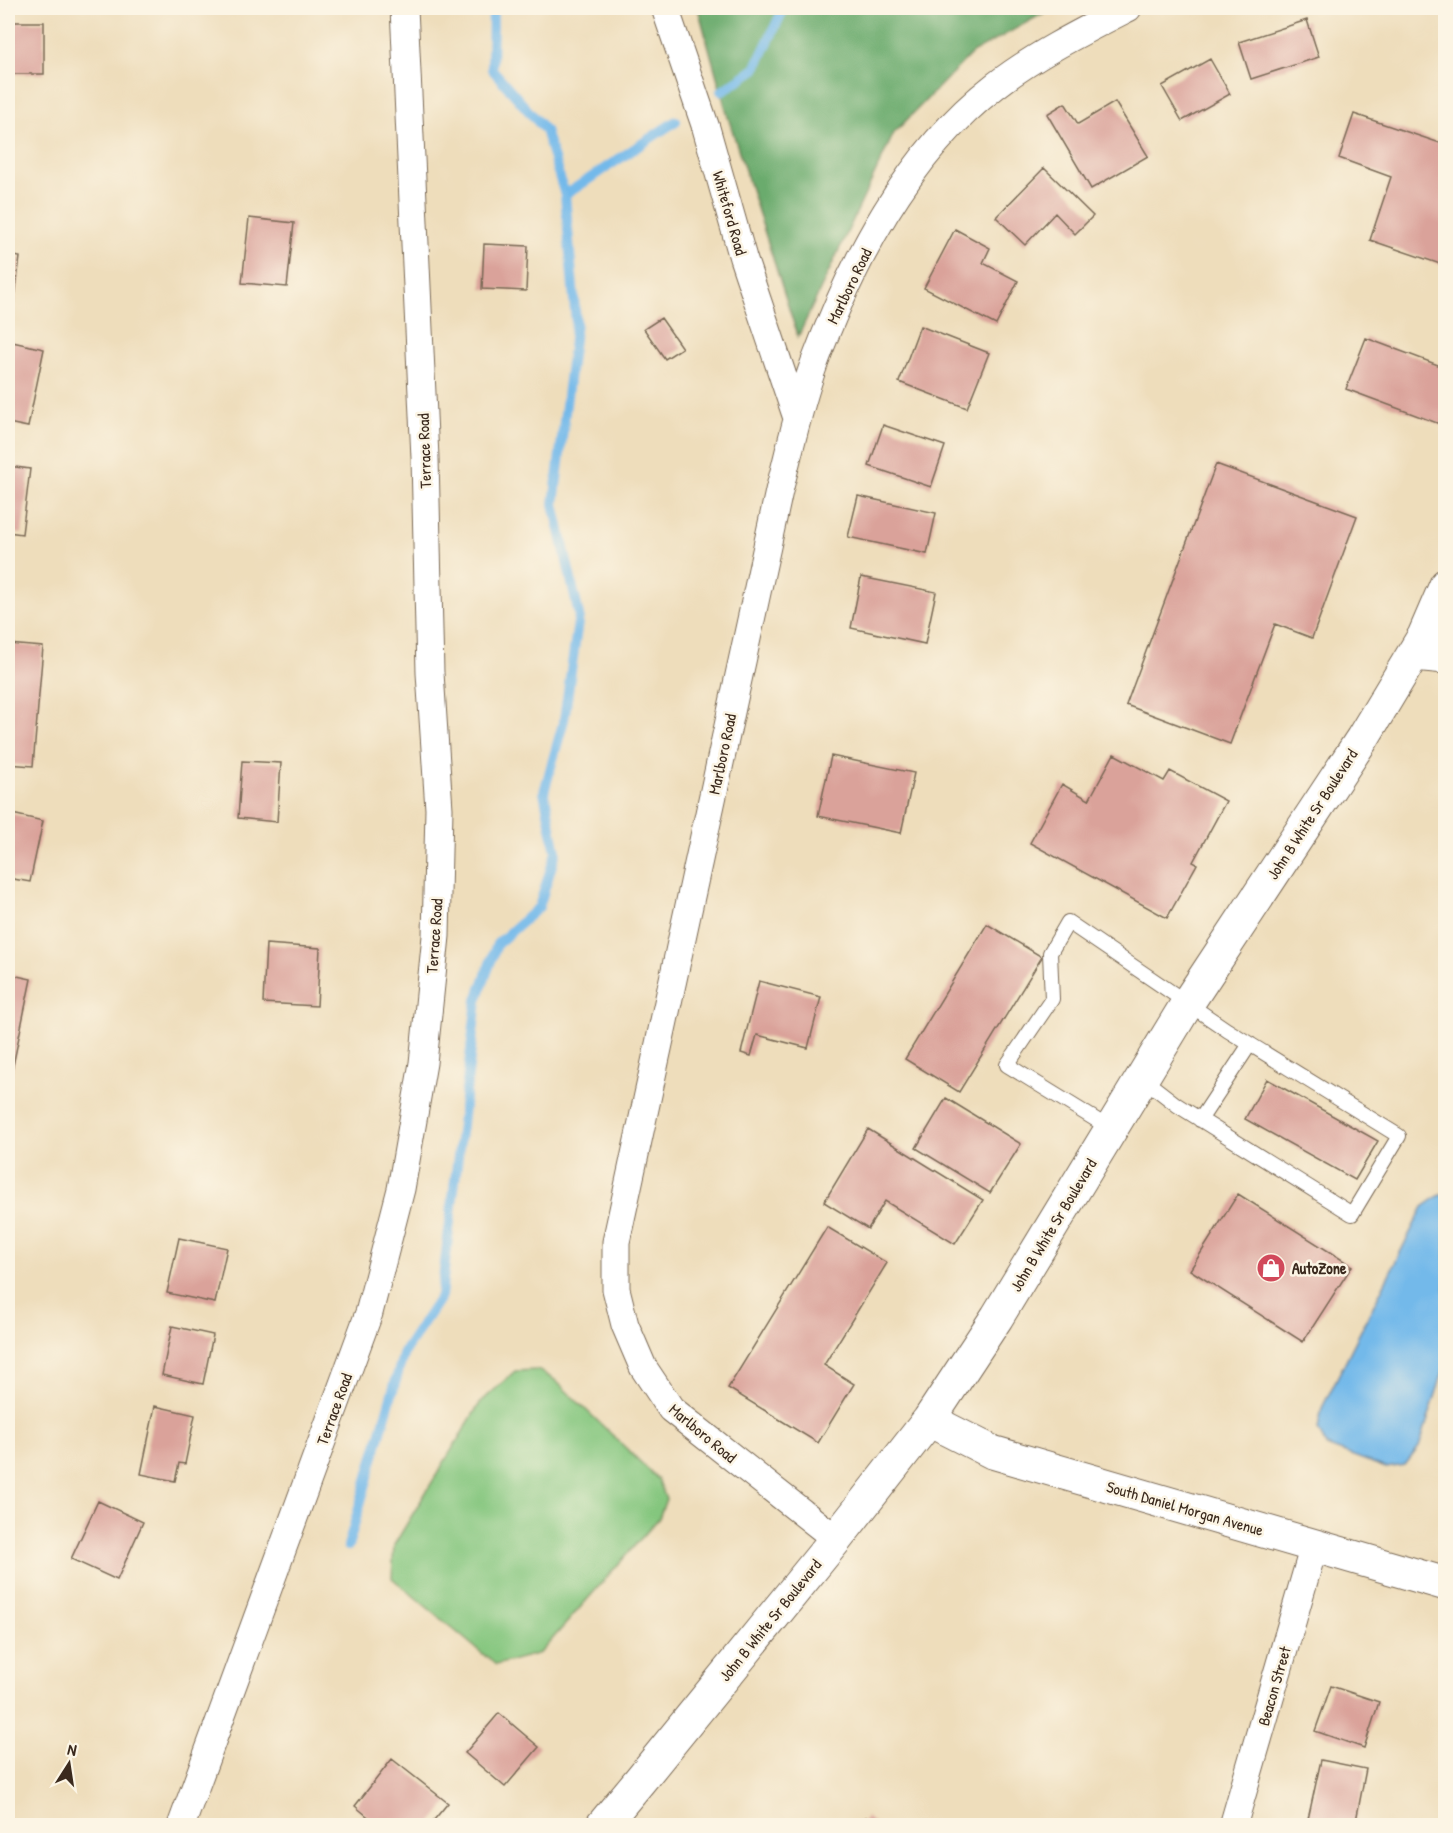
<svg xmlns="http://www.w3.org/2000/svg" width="1453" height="1833" font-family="'Patrick Hand',sans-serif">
  <rect width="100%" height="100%" fill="#fcf5e5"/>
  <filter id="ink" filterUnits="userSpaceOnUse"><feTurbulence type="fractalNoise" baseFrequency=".0167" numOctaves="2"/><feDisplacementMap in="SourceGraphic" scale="12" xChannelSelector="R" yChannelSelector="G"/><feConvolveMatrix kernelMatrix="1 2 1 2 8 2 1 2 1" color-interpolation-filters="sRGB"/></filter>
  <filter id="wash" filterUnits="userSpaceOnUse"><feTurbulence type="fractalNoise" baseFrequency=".008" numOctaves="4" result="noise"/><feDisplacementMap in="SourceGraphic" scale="24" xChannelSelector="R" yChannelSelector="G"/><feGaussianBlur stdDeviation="1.35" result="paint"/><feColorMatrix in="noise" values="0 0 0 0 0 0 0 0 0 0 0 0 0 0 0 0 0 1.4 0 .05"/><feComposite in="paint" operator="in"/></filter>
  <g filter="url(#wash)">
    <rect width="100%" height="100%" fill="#edb"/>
    <path fill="#84c67e" stroke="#60784e" stroke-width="1.5" d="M538,1370L555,1380L658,1479L666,1499L659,1518L540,1653L496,1665L392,1578L394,1545L480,1403L515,1371Z"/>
    <path fill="#6bab6d" stroke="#536a46" stroke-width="1.5" d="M698,8H1053L972,53L894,133L798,337L728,117Z"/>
    <path fill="#73b9ea" stroke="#577284" stroke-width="1.5" d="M1440,1195H1446L1445,1366L1419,1447L1405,1465L1386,1468L1326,1446L1318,1429L1322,1408L1423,1207Z"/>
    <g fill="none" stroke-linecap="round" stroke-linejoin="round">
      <path stroke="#73b9ea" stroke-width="10" d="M722,91L755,69L784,8
        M565,195L676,121
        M348,1546L404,1352L441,1296L477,1000L497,944L539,907L556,852L544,792L564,720L579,615L554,504L576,322L565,195L545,130L492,69L493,8"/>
    </g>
    <g id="blocks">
      <path fill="#daa29a" d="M1307,20L1319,57L1251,79L1239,42Z
        M8,22H44V74H8Z
        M1210,59L1230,94L1182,121L1162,86Z
        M1115,102L1148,156L1091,189L1047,114L1065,103L1078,124Z
        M1354,114L1446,145V266L1370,240L1391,177L1339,158Z
        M1044,168L1093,216L1075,234L1055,213L1025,245L996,217Z
        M249,218L294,223L287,287L242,283Z
        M955,229L990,248L983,263L1018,281L996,325L924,288Z
        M484,244L528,246L526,291L482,289Z
        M8,255L20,257L14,305L8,304Z
        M661,318L682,348L665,359L644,329Z
        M920,326L989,353L967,408L899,382Z
        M1366,338L1446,368L1445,426L1346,389Z
        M8,341L44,349L28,427L8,423Z
        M883,425L945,446L931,487L869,466Z
        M1216,464L1357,516L1312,638L1275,624L1230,744L1126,705Z
        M8,466L30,469L22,534L8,532Z
        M858,496L936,513L927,554L848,537Z
        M861,577L936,592L925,644L851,628Z
        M8,644L43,647L33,766L8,764Z
        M1114,754L1164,781L1170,771L1226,801L1193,862L1197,864L1167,918L1030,843L1062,784L1089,800Z
        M831,756L914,773L901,833L818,816Z
        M242,761L281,763L277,822L238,818Z
        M8,813L43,821L30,882L8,878Z
        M987,924L1042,957L959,1092L905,1059Z
        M266,944L320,948L317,1006L263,1003Z
        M8,974L31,979L9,1085L8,1084Z
        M759,981L821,997L808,1048L757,1035L751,1056L741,1053Z
        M1267,1079L1378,1141L1355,1180L1245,1119Z
        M946,1098L1021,1144L990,1193L916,1148Z
        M868,1129L983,1200L955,1244L885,1201L868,1229L824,1202Z
        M1238,1194L1352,1266L1303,1342L1190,1270Z
        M827,1227L887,1263L824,1365L854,1384L818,1443L728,1388Z
        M179,1238L227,1248L215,1303L167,1293Z
        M172,1326L213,1335L203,1384L162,1375Z
        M155,1406L195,1415L185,1464L179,1463L175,1481L141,1474Z
        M98,1501L143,1522L117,1580L71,1559Z
        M1331,1686L1379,1702L1364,1748L1315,1731Z
        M499,1713L539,1747L505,1787L465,1753Z
        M392,1759L448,1803L429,1826H379L355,1806Z
        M1321,1760L1366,1769L1355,1826L1307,1824Z
        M866,1817L878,1826H860Z"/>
    </g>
  </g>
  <g filter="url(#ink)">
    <use href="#blocks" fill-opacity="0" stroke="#7a6955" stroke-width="1.5"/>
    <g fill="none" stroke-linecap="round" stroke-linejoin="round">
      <g stroke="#7a6955" stroke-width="16">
        <path id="lane" d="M1200,1120L1250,1044
          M1111,1129L1007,1065L1052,999L1050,953L1068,922L1227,1030L1399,1136L1352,1214L1177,1105L1142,1078"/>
      </g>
      <g stroke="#7a6955" stroke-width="29">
        <path id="street" d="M665,8L706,128L743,258L797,418
          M836,1539L671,1409L643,1367L625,1325L616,1289V1242L779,491C790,449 799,405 814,364C852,262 907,154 995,86C1035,55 1083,31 1128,8
          M181,1826L369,1313L401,1189L423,1063L436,936L439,809L430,673L425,458L404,8
          M1233,1826L1314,1546"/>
      </g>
      <g stroke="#7a6955" stroke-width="35">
        <path id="secondary" d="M1414,654L1446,657
          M929,1420L992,1452L1446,1584
          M602,1826L641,1779L836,1539L929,1420L997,1317L1187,1004L1362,739L1424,636L1446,585"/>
      </g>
      <use href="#lane" stroke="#fff" stroke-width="14"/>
      <use href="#street" stroke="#fff" stroke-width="27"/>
      <use href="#secondary" stroke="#fff" stroke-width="33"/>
    </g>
  </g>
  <defs>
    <g id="shop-disc" transform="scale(1.5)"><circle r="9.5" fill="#d1495b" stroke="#fcf5e5"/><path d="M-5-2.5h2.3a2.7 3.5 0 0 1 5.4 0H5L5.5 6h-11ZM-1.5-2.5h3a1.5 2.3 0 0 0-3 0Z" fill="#fff"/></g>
  </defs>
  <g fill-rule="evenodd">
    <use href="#shop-disc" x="1271" y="1268"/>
  </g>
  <g text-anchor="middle" stroke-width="5" stroke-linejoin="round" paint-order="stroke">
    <g font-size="16" fill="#3b2a1e" stroke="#fcf5e5">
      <text transform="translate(730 213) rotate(74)" y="6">Whiteford Road</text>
      <text transform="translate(849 286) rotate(-64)" y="6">Marlboro Road</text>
      <text transform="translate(424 451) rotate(-92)" y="6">Terrace Road</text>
      <text transform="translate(722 754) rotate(-78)" y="6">Marlboro Road</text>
      <text transform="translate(1312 814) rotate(-57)" y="6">John B White Sr Boulevard</text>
      <text transform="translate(434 936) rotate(-86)" y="6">Terrace Road</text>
      <text transform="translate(1053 1225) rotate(-59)" y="6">John B White Sr Boulevard</text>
      <text transform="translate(334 1409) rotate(-70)" y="6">Terrace Road</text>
      <text transform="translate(703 1433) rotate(40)" y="6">Marlboro Road</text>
      <text transform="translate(1185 1508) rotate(16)" y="6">South Daniel Morgan Avenue</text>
      <text transform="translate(770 1620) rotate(-51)" y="6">John B White Sr Boulevard</text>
      <text transform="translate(1274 1686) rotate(-74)" y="6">Beacon Street</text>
    </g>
    <g font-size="16" font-weight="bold" fill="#3b2a1e" stroke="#fcf5e5" text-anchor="start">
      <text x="1292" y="1274">AutoZone</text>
    </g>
  </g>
  <rect width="1453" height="1833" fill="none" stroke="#fcf5e5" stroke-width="30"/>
  <g transform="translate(69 1764) rotate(12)" stroke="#fcf5e5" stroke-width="4.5" paint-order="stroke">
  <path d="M0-4.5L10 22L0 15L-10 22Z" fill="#3b2a1e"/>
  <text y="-9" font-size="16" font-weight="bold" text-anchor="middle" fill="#3b2a1e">N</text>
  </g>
</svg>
